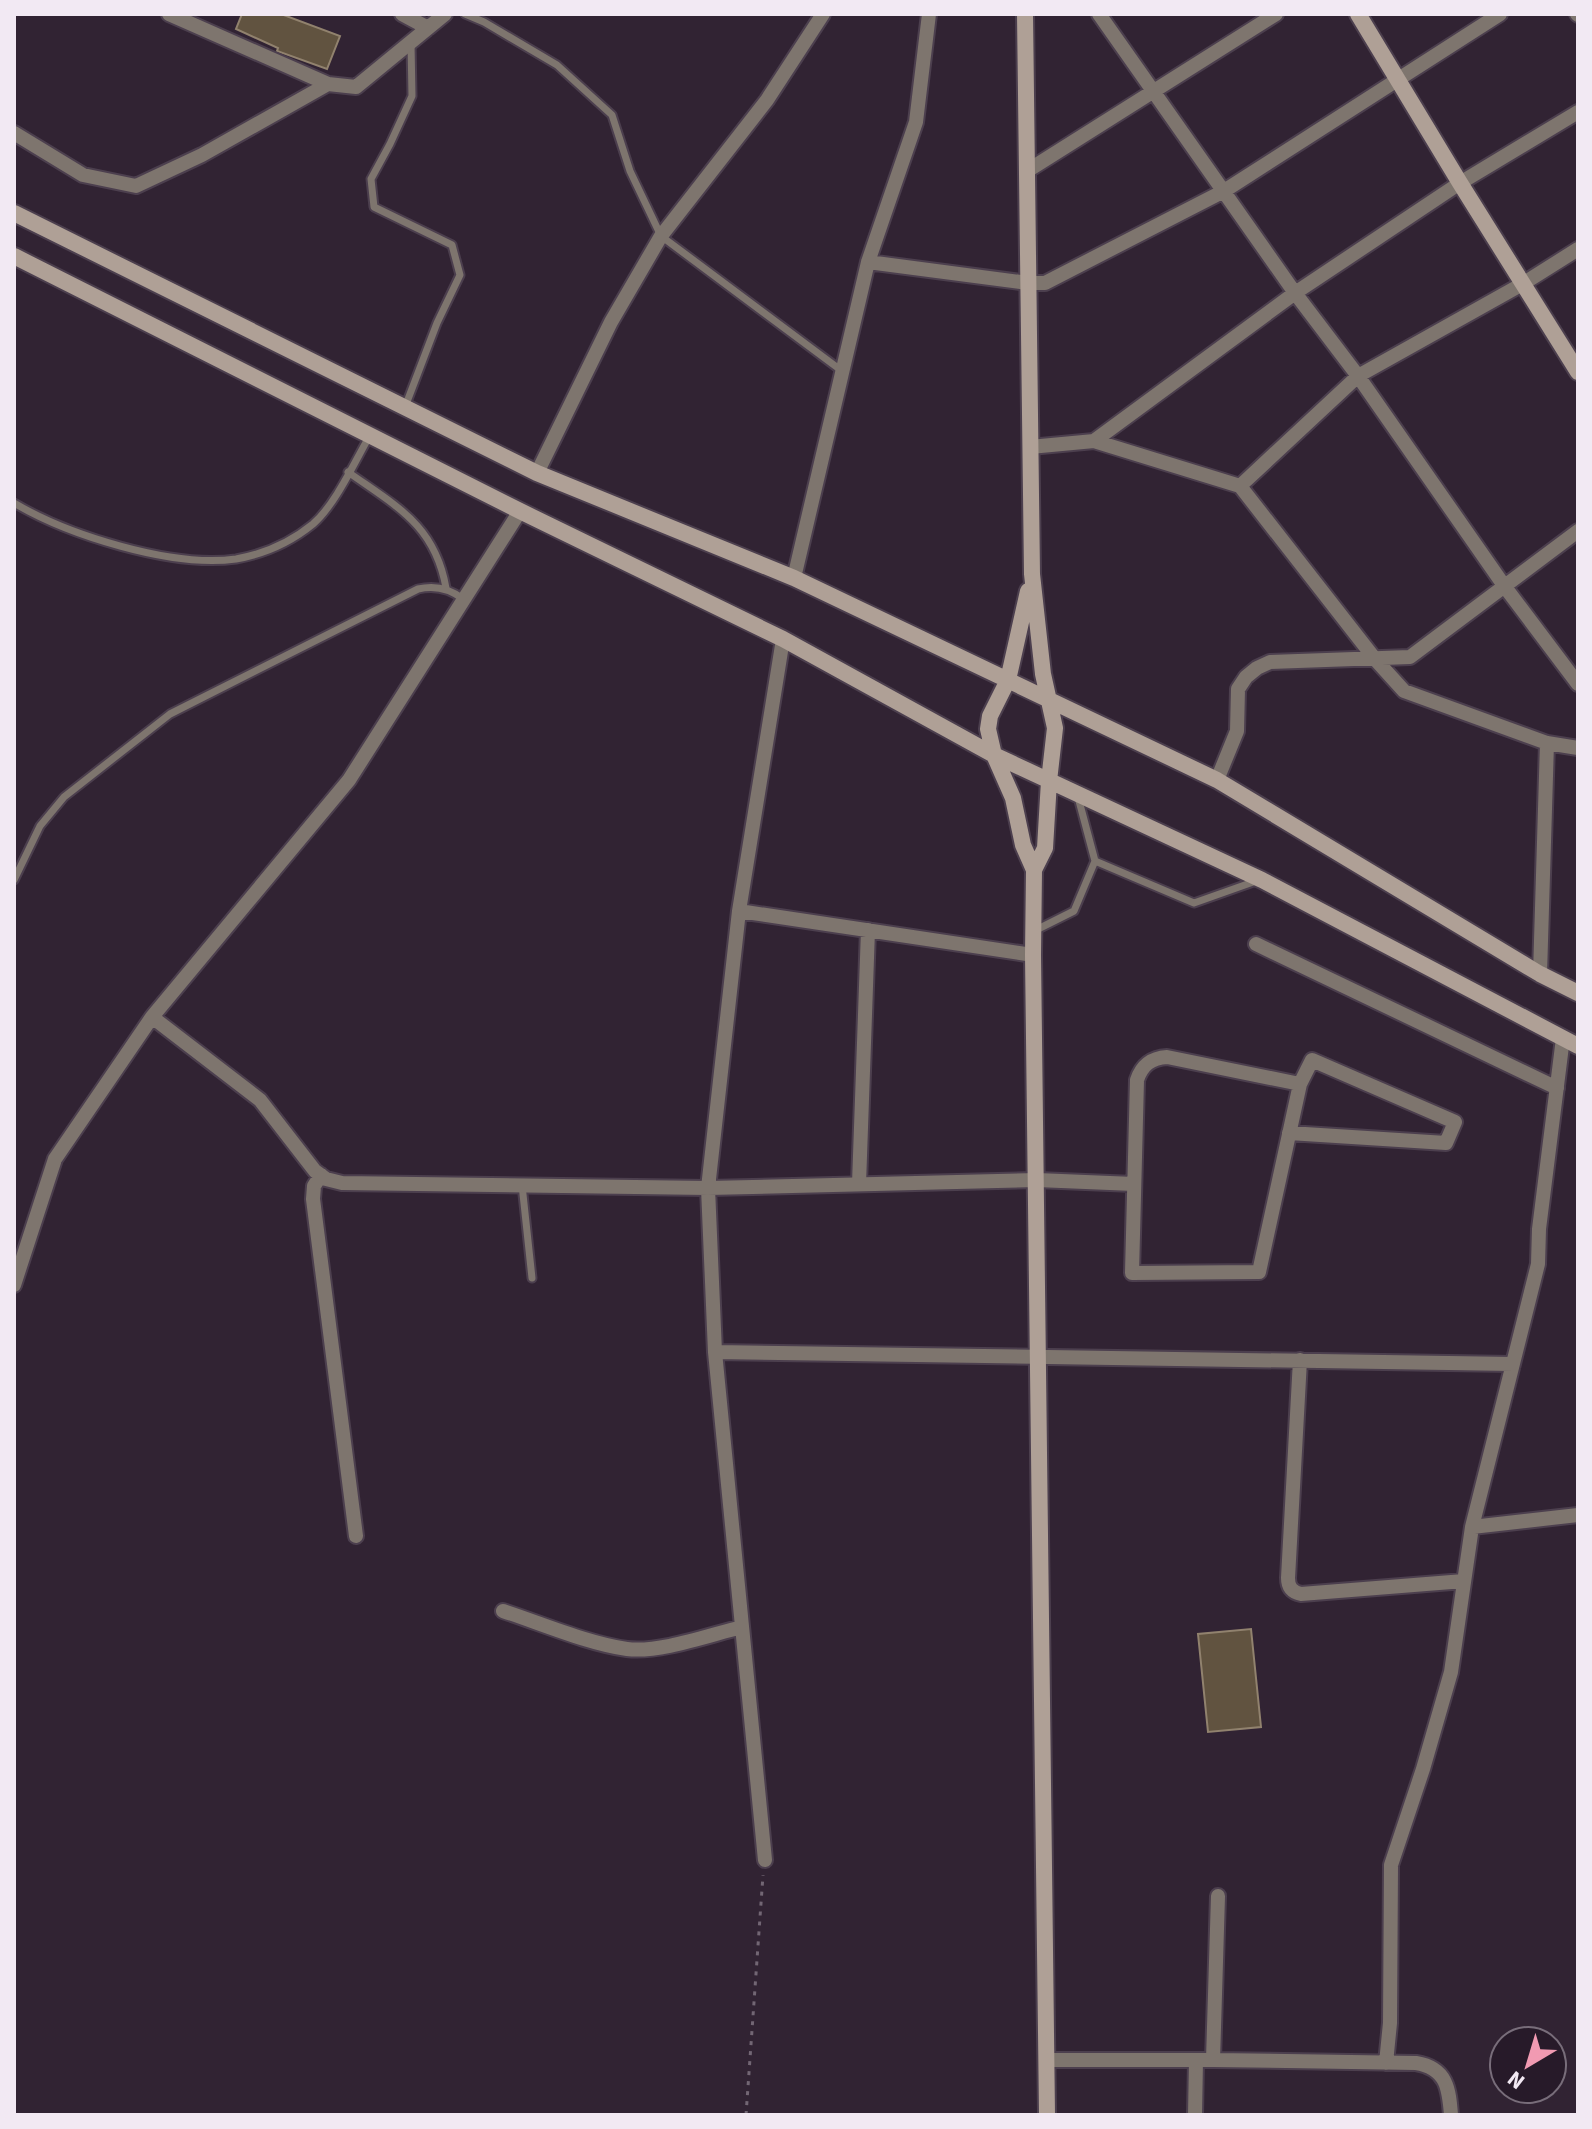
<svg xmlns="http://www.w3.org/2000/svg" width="1592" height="2129" font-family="'Source Sans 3',sans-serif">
  <rect width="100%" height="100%" fill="#312333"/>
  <path fill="#615340" stroke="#91826e" stroke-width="2" d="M242,14H281L340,36L327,69L277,51L278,48L236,29Z
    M1251,1629L1261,1727L1208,1732L1198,1634Z"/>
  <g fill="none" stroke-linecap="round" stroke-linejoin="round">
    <g stroke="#4c3f4e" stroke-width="11">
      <path id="lane" d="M465,14L484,22L557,65L612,115L630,171L661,236L842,371
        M405,407L437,323L460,275L452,245L374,207L371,179L390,144L412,96L411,44
        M348,472C396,506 435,525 446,588
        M14,503C68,535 172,568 236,559C264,554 291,542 313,524C335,505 354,463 369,437
        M1078,797L1095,861L1194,903L1256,881
        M14,880L40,826L64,797L170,714L418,589C435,585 449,588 463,599
        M1036,930L1074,911L1095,861
        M522,1185L532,1278"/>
    </g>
    <g stroke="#4c3f4e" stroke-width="18">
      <path id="street" d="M169,14L328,84L356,87L445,14
        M402,14L428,28
        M1099,14L1295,293L1358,376L1505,587L1578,684
        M1577,14L1578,15
        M14,133L83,175L136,186L202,155L328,84
        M1027,171L1276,14
        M868,262L1028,283H1045L1224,191L1500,14
        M1094,441L1295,293L1460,183L1578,112
        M1030,447L1094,441L1240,486L1375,659L1404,691L1547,743L1578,748
        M537,473L611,322L661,236L767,100L823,14
        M1240,486L1358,376L1524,283L1578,249
        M520,511L349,780L152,1017L260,1100L315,1171L326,1179L342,1183L708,1188L1037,1180L1134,1184
        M794,578L868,262L916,122L929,14
        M1217,780L1237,731L1238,689L1246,677L1257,668L1270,662L1410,657L1578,531
        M739,911L1033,955
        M1256,944L1557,1088
        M1540,974L1547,743
        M1289,1133L1446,1143L1455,1122L1312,1060L1300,1084L1259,1272L1132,1273L1137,1080C1142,1065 1151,1058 1167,1057L1300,1084
        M321,1175L314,1186L313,1199L356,1536
        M859,1184L868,930
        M14,1285L55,1159L152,1017
        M715,1352L1513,1364
        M1300,1360L1288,1578C1288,1587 1292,1592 1301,1594L1464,1581
        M1472,1527L1578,1515
        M503,1611C540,1623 589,1644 627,1649C660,1653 709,1635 742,1627
        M765,1860L715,1352L708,1188L739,911L783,639
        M1046,2060H1213L1416,2063C1447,2068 1449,2089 1451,2115
        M1213,2060L1218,1896
        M1386,2063L1390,2023L1391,1865L1423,1769L1451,1672L1472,1527L1538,1264L1539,1229L1563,1038
        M1195,2115L1196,2060"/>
    </g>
    <g stroke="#4c3f4e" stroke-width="20">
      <path id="secondary" d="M1025,14L1032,574L1043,674L1055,728L1049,781L1045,848L1034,870L1033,955L1047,2115
        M1358,14L1460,183L1578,372
        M14,213L537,473L794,578L1217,780L1540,974L1578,993
        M14,256L520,511L783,639L994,755L1262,880L1578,1046
        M1028,591L1008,680L990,716L988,729L994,755L1013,798L1023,845L1034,870"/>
    </g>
    <path stroke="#726674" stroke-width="3" stroke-dasharray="4 6" stroke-linecap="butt" d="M746,2115L763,1875"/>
    <use href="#lane" stroke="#7e756e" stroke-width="7"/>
    <use href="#street" stroke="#7e756e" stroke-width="14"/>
    <use href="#secondary" stroke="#afa096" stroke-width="16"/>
  </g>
  <rect width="1592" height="2129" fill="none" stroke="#f2e9f3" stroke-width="32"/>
  <g transform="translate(1528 2065) rotate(218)"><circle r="38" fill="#271a29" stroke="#786d7a" stroke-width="2"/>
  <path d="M0-6L14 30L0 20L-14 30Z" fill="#f19ab2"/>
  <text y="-12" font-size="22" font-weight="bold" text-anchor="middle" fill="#f2e9f3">N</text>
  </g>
</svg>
